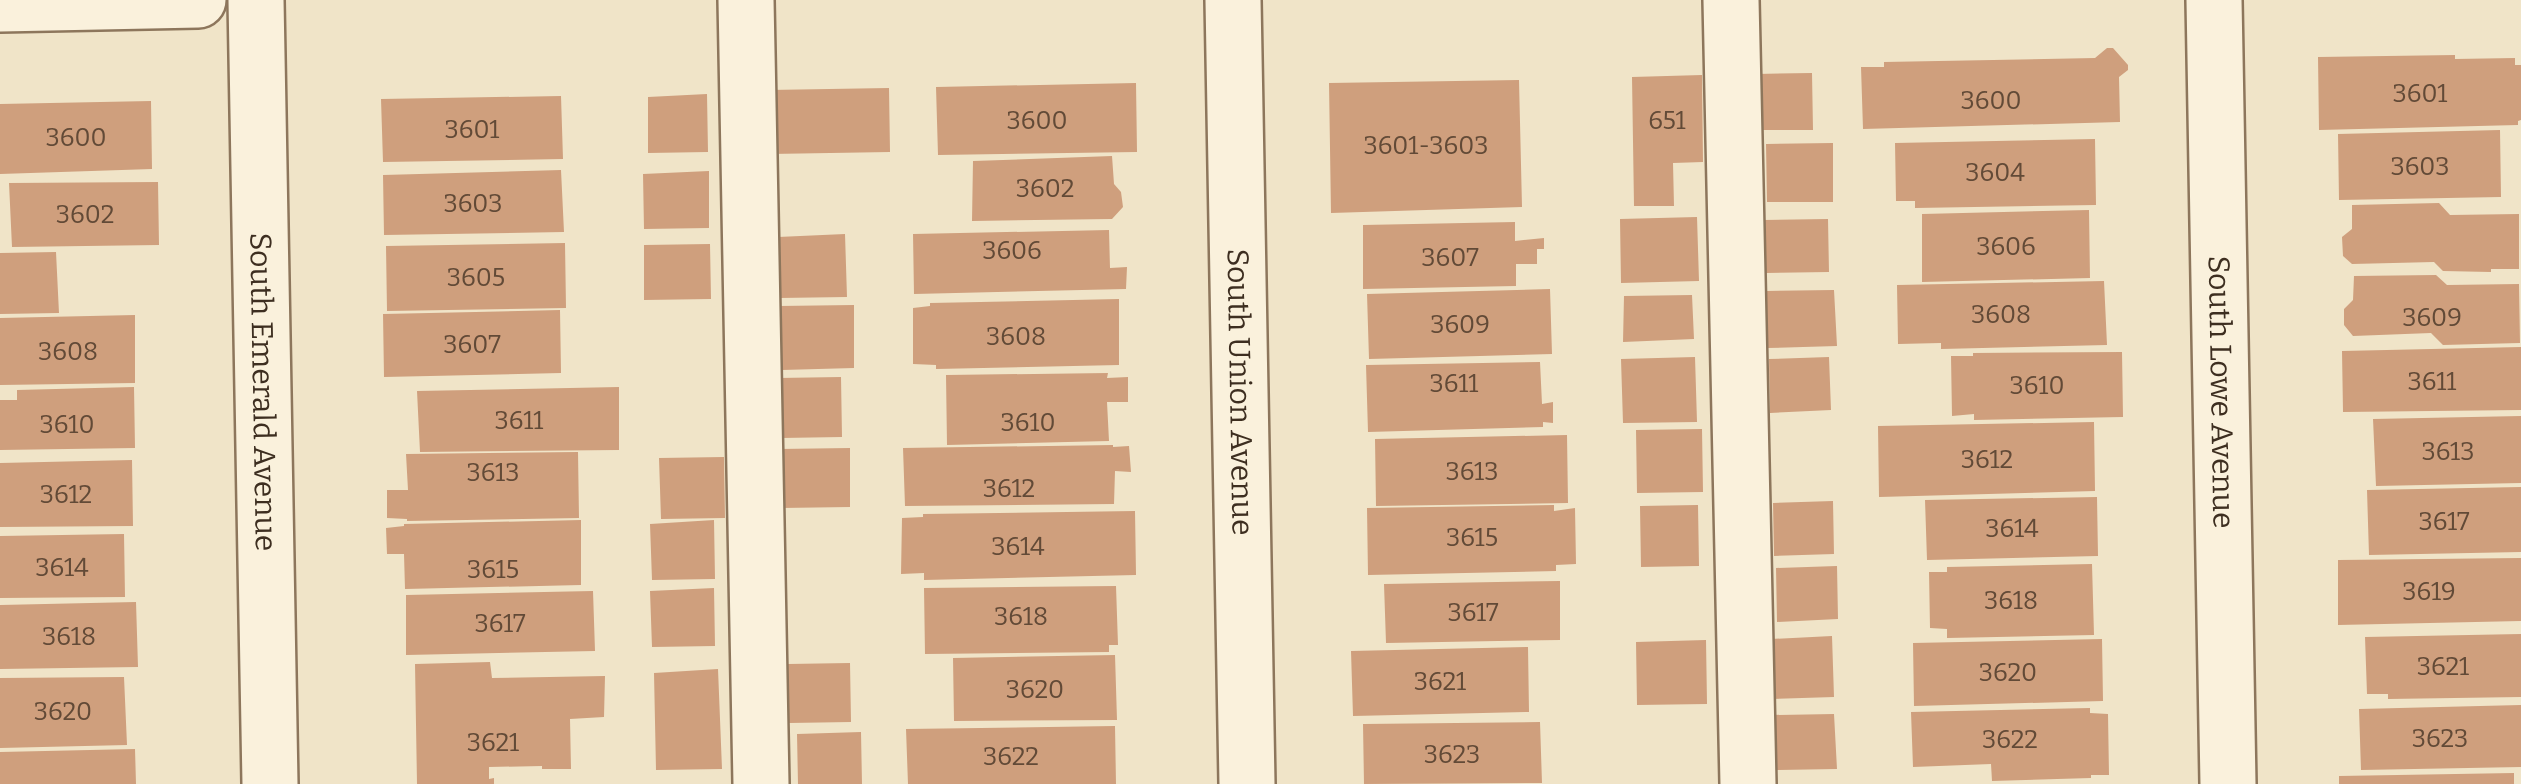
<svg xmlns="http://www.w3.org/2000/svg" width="2521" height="784" font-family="Bitter,serif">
  <rect width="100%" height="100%" fill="#f0e4c8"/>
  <path fill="#cf9f7d" d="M2107,48H2113L2128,65V70L2119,77L2120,122L1863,129L1861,67H1884V62L2095,58Z
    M2455,55V59L2515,58V65H2521V120L2518,121V125L2319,130L2318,57Z
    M1812,73L1813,130H1758L1756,74Z
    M1702,75L1703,162L1673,163L1674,206H1634L1632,77Z
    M1519,80L1522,207L1331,213L1329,83Z
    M1136,83L1137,152L938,155L936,87Z
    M889,88L890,152L770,154L769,90Z
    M707,94L708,152L648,153V97Z
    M561,96L563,159L383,162L381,99Z
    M151,101L152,169L0,174V104Z
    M2500,130L2501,197L2339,200L2338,134Z
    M2095,139L2096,205L1915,208V201H1896L1895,143Z
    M1833,143V202H1767L1766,144Z
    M1112,156L1114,184L1121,192L1123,207L1112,219L972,221L973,161Z
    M561,170L564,232L384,235L383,175Z
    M709,171V228L644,229L643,174Z
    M158,182L159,245L12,247L9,183Z
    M2439,203L2450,215L2519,214V269H2491V272L2443,271L2434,262L2352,264L2343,256L2342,237L2352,229V205Z
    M2089,210L2090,278L1922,282V214Z
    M1697,217L1699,281L1621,283L1620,219Z
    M1828,219L1829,272L1766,273L1764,220Z
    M1515,222V241L1544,238V249H1537V264H1516V286L1363,289V225Z
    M1109,230L1110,268L1127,267L1126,289L914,294L913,234Z
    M845,234L847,297L779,298L778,237Z
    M565,243L566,308L387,311L386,246Z
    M710,244L711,299L644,300V245Z
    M56,252L59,313L0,314V253Z
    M2436,275L2447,285L2519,284L2520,343L2443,345L2431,333L2353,336L2344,325V309L2353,300L2354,276Z
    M2104,281L2107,345L1941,349V343L1898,344L1897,285Z
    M1550,289L1552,354L1369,359L1367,294Z
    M1834,290L1837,346L1767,348L1766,291Z
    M1692,295L1694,339L1623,342L1624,296Z
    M1119,299V365L936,369V365L913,364V308L930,306V303Z
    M854,305V368L782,370L779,306Z
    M560,310L561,373L384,377L383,314Z
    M135,315V383L0,385V318Z
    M2521,347V410L2343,412L2342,351Z
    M2122,352L2123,417L1974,420V414L1952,416L1951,356H1973V353Z
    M1695,357L1697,422L1623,423L1621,359Z
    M1829,357L1831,410L1770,413L1769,359Z
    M1540,362L1542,404L1553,402V423L1543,422V427L1368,432L1366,365Z
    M1108,373L1107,378L1128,377V402H1107L1109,441L947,445L946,375Z
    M841,377L842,437L781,438L778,378Z
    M134,387L135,448L0,450V400H17V390Z
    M619,387V450L420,452L417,391Z
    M2521,416V483L2376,486L2373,419Z
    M2094,422L2095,491L1879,497L1878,426Z
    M1702,429L1703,492L1637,493L1636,430Z
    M1567,435L1568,503L1376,506L1375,439Z
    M1113,445V447L1129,446L1131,472L1115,471L1114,504L905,506L903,448Z
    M850,448V507L781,508L779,449Z
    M578,452L579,518L407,521V519L387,518V490H408L406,454Z
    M724,457L725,518L661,519L659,458Z
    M132,460L133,526L0,527V463Z
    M2521,487V552L2369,555L2367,490Z
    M2097,497L2098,556L1927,560L1925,500Z
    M1833,501L1834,554L1774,556L1773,503Z
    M1554,505V511L1575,508L1576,564L1556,565V571L1368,575L1367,508Z
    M1698,505L1699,566L1641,567L1640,506Z
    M1135,511L1136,575L924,580V573L901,574L902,518L923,517V514Z
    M581,520V585L405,589L404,554H387L386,528L404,526V524Z
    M714,520L715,579L652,580L650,524Z
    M124,534L125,597L0,598V536Z
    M2521,558V621L2338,625V560Z
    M2092,564L2094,635L1947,638V629L1930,628L1929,572H1947V567Z
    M1837,566L1838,619L1777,622L1776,568Z
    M1560,581V640L1386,643L1384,584Z
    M1116,586L1118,645H1109V652L925,654L924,588Z
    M714,588L715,646L652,647L650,591Z
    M593,591L595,651L406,655V595Z
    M136,602L138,667L0,669V605Z
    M2521,634V697L2388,699V694H2367L2365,637Z
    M1832,636L1834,697L1772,699L1771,639Z
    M2102,639L2103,701L1914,706L1913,643Z
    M1706,640L1707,704L1637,705L1636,642Z
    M1528,647L1529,712L1353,716L1351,651Z
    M1115,655L1117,720L954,721L953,658Z
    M490,662L492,678L605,676L604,717L570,719L571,769H542V766L489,767V779L494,778V784H417L415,664Z
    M850,663L851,722L789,723L788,664Z
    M718,669L722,769L656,770L654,673Z
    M124,677L127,745L0,748V678Z
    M2521,705V767L2361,770L2359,709Z
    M2090,708V713L2108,714L2109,775H2091V778L1992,781L1991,764L1913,767L1911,712Z
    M1834,714L1837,769L1773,770L1772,715Z
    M1540,722L1542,783L1364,784L1363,724Z
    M1115,726L1116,784H908L906,729Z
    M861,732L862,784H798L797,734Z
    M135,749L136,784H0V752Z
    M2514,773V784H2339V776Z"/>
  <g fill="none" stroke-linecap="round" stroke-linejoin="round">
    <g stroke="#8d765c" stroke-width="60">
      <g id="minor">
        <path id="s1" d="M256,0L270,784"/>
        <path d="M746,0L761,784"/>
        <path id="s2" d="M1233,0L1247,784"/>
        <path d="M1731,0L1748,784"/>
        <path id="s3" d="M2214,0L2228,784"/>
        <path d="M0,4L198,0"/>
      </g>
    </g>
    <use href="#minor" stroke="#faf1dc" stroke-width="55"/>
  </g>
  <g text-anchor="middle" stroke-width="8" stroke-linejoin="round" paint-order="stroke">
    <g font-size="25" fill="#624a37">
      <text x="2420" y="102">3601</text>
      <text x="1991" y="109">3600</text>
      <text x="1037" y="129">3600</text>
      <text x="1667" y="129">651</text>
      <text x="472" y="138">3601</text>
      <text x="76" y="146">3600</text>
      <text x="1426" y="154">3601-3603</text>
      <text x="2420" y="175">3603</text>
      <text x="1995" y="181">3604</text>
      <text x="1045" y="197">3602</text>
      <text x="473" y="212">3603</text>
      <text x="85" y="223">3602</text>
      <text x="2006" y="255">3606</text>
      <text x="1012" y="259">3606</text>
      <text x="1450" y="266">3607</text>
      <text x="476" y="286">3605</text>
      <text x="2001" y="323">3608</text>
      <text x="2432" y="326">3609</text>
      <text x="1460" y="333">3609</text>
      <text x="1016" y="345">3608</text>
      <text x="472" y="353">3607</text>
      <text x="68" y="360">3608</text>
      <text x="2432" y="390">3611</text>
      <text x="1454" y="392">3611</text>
      <text x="2037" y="394">3610</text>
      <text x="519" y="429">3611</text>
      <text x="1028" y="431">3610</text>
      <text x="67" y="433">3610</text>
      <text x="2448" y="460">3613</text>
      <text x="1987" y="468">3612</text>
      <text x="1472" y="480">3613</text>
      <text x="493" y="481">3613</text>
      <text x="1009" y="497">3612</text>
      <text x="66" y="503">3612</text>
      <text x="2444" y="530">3617</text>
      <text x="2012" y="537">3614</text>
      <text x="1472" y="546">3615</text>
      <text x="1018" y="555">3614</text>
      <text x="62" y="576">3614</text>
      <text x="493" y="578">3615</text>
      <text x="2429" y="600">3619</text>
      <text x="2011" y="609">3618</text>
      <text x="1473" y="621">3617</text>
      <text x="1021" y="625">3618</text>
      <text x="500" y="632">3617</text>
      <text x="69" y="645">3618</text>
      <text x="2443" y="675">3621</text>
      <text x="2008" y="681">3620</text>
      <text x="1440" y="690">3621</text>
      <text x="1035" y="698">3620</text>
      <text x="63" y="720">3620</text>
      <text x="2440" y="747">3623</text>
      <text x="2010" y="748">3622</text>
      <text x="493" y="751">3621</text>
      <text x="1452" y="763">3623</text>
      <text x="1011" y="765">3622</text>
    </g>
    <g font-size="30" fill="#3d2e20" stroke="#f7eed8">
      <text dy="10" stroke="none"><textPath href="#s1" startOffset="392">South Emerald Avenue</textPath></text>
      <text dy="10" stroke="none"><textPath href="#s2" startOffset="392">South Union Avenue</textPath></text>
      <text dy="10" stroke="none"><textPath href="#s3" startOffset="392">South Lowe Avenue</textPath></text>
    </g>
  </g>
</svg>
